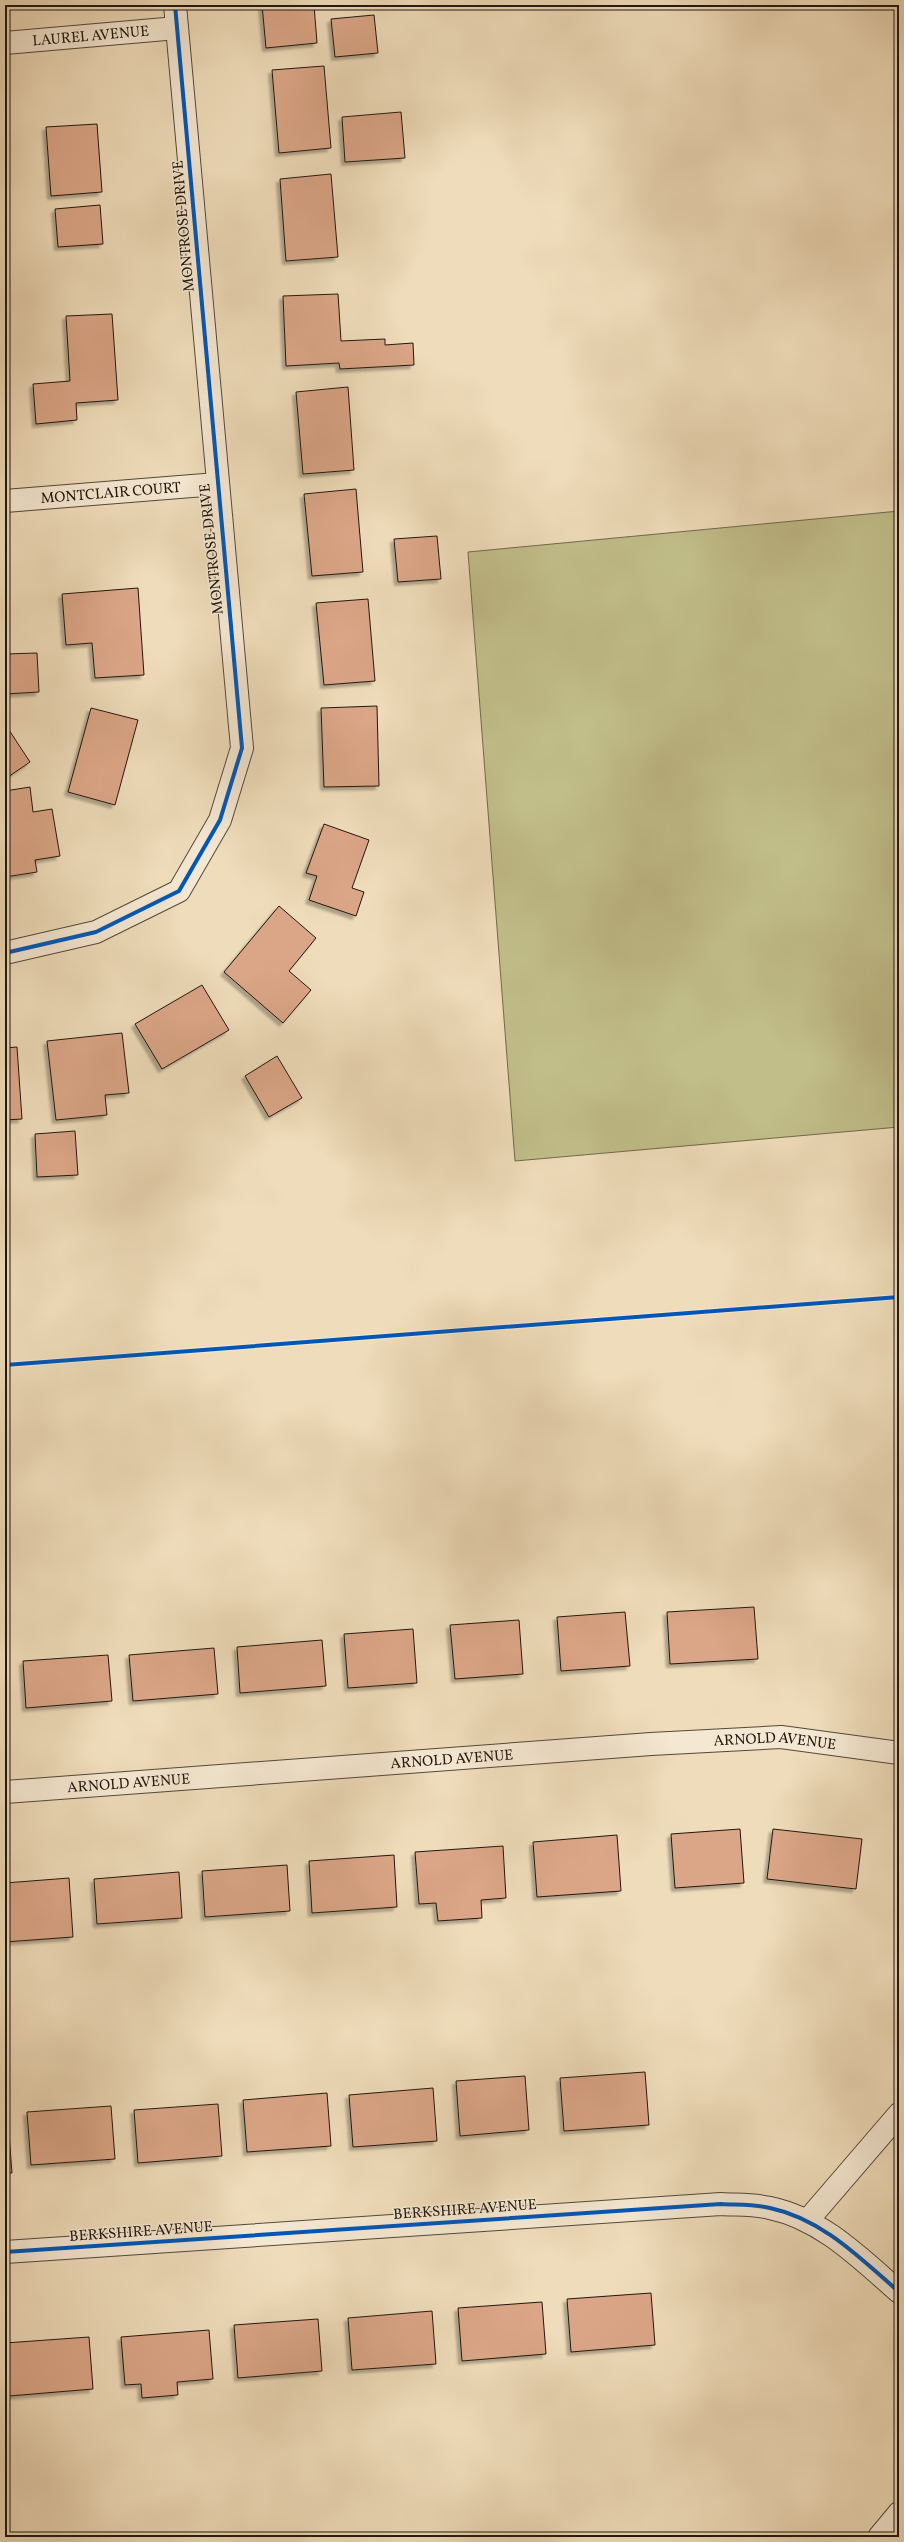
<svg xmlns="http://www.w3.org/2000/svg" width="904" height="2542" font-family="Vollkorn,serif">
  <defs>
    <filter id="shadow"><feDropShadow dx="-3.5" dy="3.5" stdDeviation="1" flood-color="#0004"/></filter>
  </defs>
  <rect width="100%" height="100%" fill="#efdcba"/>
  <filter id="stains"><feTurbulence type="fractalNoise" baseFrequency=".005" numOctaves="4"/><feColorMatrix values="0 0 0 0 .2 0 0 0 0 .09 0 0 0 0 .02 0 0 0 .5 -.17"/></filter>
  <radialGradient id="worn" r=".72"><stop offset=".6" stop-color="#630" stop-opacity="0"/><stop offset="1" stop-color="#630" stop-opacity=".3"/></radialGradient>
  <path fill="#c1be8a" stroke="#706a4c" d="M899,511V1127L515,1161L468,552Z"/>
  <path fill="#dba687" stroke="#20170f" filter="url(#shadow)" d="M262,5H314L317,43L266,48Z
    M374,15L378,53L335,57L331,19Z
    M324,66L331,148L279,153L272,70Z
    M401,112L405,158L345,162L342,117Z
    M97,124L102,192L51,196L46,127Z
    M331,174L338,257L286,261L280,179Z
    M100,205L103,244L58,247L55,209Z
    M338,294L341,341L385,339V345L413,343L414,365L340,369L339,363L286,366L283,296Z
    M112,314L118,400L76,403L77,420L36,424L33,384L70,381L66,316Z
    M5,365L9,416L5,417Z
    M348,387L354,470L303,474L296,392Z
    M356,489L363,572L312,576L304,494Z
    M437,536L441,579L398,582L394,539Z
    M138,588L144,675L95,678L92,643L66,645L62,594Z
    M368,599L375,681L324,685L316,603Z
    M37,653L39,692L5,694V654Z
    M377,706L379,786L324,787L321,708Z
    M91,708L138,720L115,805L68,792Z
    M7,727L30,762L5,779V729Z
    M30,787L33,812L52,809L60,856L35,860L37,872L5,877V791Z
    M324,824L369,840L352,888L364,892L356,916L309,900L317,876L306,873Z
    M279,906L316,938L289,971L311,990L283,1023L224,972Z
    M202,985L229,1030L162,1069L135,1024Z
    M122,1033L129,1093L105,1095L107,1115L56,1120L47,1041Z
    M17,1047L22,1119L5,1120V1048Z
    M277,1056L302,1098L269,1117L245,1076Z
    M75,1131L78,1175L37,1177L35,1134Z
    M754,1607L758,1659L670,1664L667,1612Z
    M625,1612L630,1666L561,1671L557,1617Z
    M519,1620L523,1674L455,1679L450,1625Z
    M413,1629L417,1683L348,1688L344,1634Z
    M322,1640L326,1686L240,1693L237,1647Z
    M214,1648L218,1694L133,1701L129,1655Z
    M108,1655L112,1701L26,1708L23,1661Z
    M740,1829L744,1883L675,1888L671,1834Z
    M773,1829L862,1839L856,1889L767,1879Z
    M617,1835L621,1891L537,1897L533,1842Z
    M503,1846L506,1898L481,1900L482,1918L438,1921L436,1903L419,1904L415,1852Z
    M394,1855L397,1907L312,1913L309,1861Z
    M287,1865L290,1911L205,1917L202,1871Z
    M179,1872L182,1918L97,1924L94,1879Z
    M69,1878L73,1937L5,1942V1883Z
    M645,2072L649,2125L564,2131L560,2078Z
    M525,2076L529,2130L460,2136L456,2081Z
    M433,2088L437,2141L353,2147L349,2095Z
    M327,2093L331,2146L247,2152L243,2100Z
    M218,2104L222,2156L138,2163L134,2110Z
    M111,2106L115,2159L31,2165L27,2112Z
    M5,2120H8L12,2173H5Z
    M651,2293L655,2345L571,2352L567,2299Z
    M542,2302L546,2354L462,2361L458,2308Z
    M432,2311L436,2364L352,2370L348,2318Z
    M318,2319L322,2371L238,2378L234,2325Z
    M209,2330L213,2379L177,2382L178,2395L142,2398L141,2384L125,2385L121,2337Z
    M89,2337L93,2389L9,2396L5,2343Z
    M622,2533V2537H572Z"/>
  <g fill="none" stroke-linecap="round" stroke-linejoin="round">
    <g stroke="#54483a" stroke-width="24">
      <g id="street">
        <path id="s1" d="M5,43L177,28"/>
        <path id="s2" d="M5,501L217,484"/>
        <path d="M5,953L96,932L179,891L220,820L242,748L175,5"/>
        <path id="s3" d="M5,1792L651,1744L781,1737L899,1753"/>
        <path d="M807,2221L899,2114"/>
        <path d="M5,2252L721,2204C737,2205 754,2204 770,2208C822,2219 860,2258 899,2292"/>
        <path d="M879,2537L899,2513"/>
      </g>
    </g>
    <use href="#street" stroke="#f5e8d2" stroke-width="22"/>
    <g stroke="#f5e8d2" stroke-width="6">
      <path id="cycleway" d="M5,953L96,932L179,891L220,820L242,748L175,5
        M5,1365L899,1297
        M5,2252L721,2204C737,2205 754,2204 770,2208C822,2219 860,2258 899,2292"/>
    </g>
    <use href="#cycleway" stroke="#0057b8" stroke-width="4"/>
  </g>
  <g text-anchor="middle" stroke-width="3" stroke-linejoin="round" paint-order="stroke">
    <g font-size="15" fill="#20170f" stroke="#f5e8d2">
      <text dy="5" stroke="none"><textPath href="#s1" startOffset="86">LAUREL AVENUE</textPath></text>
      <text transform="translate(183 226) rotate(-95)" y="5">MONTROSE DRIVE</text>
      <text dy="5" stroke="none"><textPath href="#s2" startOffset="106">MONTCLAIR COURT</textPath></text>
      <text transform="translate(211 549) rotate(-96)" y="5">MONTROSE DRIVE</text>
      <text dy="5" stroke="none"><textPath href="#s3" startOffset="772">ARNOLD AVENUE</textPath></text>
      <text dy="5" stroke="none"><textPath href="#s3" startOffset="448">ARNOLD AVENUE</textPath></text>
      <text dy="5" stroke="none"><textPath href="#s3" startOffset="124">ARNOLD AVENUE</textPath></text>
      <text transform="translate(465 2209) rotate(-4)" y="5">BERKSHIRE AVENUE</text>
      <text transform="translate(141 2231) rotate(-4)" y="5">BERKSHIRE AVENUE</text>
    </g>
  </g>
  <rect width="904" height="2542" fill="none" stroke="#efdcba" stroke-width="20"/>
  <rect x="6" y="6" width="892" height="2530" fill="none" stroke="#20170f" stroke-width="2"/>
  <rect x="10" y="10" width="884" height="2522" fill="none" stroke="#20170f"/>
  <rect width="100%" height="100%" filter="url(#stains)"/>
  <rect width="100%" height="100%" fill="url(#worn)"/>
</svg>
